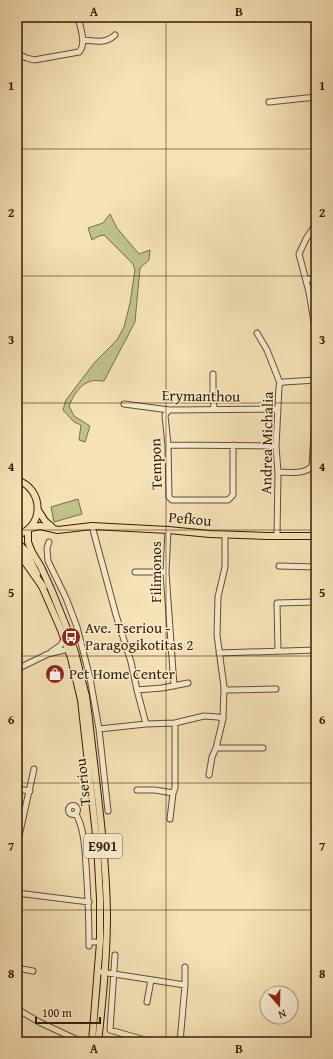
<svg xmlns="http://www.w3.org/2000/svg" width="333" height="1059" font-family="'Gentium Book Plus',serif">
  <rect width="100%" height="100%" fill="#f5e2b6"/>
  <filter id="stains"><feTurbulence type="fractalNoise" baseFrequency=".005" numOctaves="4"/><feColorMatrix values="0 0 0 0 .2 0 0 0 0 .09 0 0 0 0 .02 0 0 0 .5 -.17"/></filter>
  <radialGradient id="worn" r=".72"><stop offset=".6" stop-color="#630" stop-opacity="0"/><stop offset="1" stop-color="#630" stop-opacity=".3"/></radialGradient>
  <path fill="#bfc28c" stroke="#7a6e48" d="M110,214L117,228L139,254L150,250L149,260L140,268L135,322L104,381C100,381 94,380 91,381C80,384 73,396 69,406L74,416L90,426L85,442L79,440L81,425L74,422L63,410L66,400L95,362L117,340L124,327L130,303L135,270L133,264L104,235L99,236L92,240L88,228L103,223Z
    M78,499L82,514L54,522L51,507Z"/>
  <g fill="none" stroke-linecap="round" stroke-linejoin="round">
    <g stroke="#664d30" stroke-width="7">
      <path id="minor" d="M83,40C95,41 106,44 115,35
        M17,54L27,58L34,60L79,52C87,44 80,27 78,17
        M269,102L316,97
        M316,224L306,239L299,254L309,292L316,334
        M306,279H316
        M257,333L267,350L280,383L279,387L276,446L278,472L277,536
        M213,374V393L214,409
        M316,380V342
        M280,383L284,382L316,380
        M124,404L169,410L278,409
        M169,410L165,415L168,445L169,497L172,500H228L233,495V445
        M168,445L276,446
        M278,472C289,472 305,475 312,466L315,419
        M92,526L116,615L131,662L137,690L146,724
        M168,530L166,572L174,686
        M49,542L47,548L48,561L66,598L77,627L90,678L99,729L108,811
        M279,566L316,567
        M135,572H166
        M278,651L277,603L316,602
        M51,652L61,645L64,639
        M219,653L316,650
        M17,669L48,654L68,649
        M224,687L227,690L276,689
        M137,690L162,688L188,683
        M99,729L146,724L175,723L204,716L218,717L223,719
        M216,748H263
        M209,775L212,757L216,748L223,719L224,687L217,635L218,597L225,567V535
        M17,789L30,791
        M137,790H155L173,793
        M68.5 810a4.5 4.5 0 1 1 9 0a4.5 4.5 0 1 1-9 0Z
        M76,814C84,828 85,849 86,865C88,893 89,919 89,946
        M170,819L173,793L175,788V723
        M17,845L34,769
        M85,846L97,844
        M17,893L89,902
        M89,942H100
        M115,955L110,1030L152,1042
        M17,968L33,971
        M101,972L185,985
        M147,1002L151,980
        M17,1009L39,1022L82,1042
        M180,1042L185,985V967"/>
    </g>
    <g stroke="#361b03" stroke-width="8">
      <path id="major" d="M17,480C44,489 45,527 17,535
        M38,510L45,521L52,527
        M30,528L40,526L58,530L92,526L168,530L210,534L267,536H316
        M28,530V542L32,552L41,567L51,589L66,626L75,652L80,673L86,696L89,719C96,784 106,849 107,914C107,957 103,999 98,1042
        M17,542L24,549L37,574
        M41,584L61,630L71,658L81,700L97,844L100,899V942L92,1042"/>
    </g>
    <g stroke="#361b03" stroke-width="9">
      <path id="highway" d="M17,551L22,557L43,587"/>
    </g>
    <use href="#minor" stroke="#f8ecd0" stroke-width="5"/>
    <use href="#major" stroke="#f5e2b6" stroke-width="6"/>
    <use href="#highway" stroke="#f5e2b6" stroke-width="7"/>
  </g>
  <path fill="none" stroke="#361b03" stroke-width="1" stroke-opacity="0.55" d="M166,17V1042M17,149H316M17,276H316M17,403H316M17,530H316M17,656H316M17,783H316M17,910H316"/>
  <defs>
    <g id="bus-disc" transform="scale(1)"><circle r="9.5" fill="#8f2418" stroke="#f8ecd0"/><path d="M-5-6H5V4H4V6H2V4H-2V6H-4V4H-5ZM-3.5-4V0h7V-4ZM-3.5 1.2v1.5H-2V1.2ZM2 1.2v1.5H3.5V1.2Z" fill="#fff"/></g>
    <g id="shop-disc" transform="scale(1)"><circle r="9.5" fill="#8f2418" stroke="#f8ecd0"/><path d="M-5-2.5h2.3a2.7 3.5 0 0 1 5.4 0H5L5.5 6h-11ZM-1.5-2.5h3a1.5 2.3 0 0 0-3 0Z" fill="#fff"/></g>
  </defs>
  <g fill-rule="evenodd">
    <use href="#bus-disc" x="71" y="637"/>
    <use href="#shop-disc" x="55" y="674"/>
  </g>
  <g text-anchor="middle" stroke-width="3" stroke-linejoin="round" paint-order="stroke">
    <rect fill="#f8ecd0" stroke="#705a40" stroke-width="1" x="84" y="834" width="38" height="24" rx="3"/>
    <g font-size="14" font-weight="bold" fill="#361b03">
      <text x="103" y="851">E901</text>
    </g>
    <g font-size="15" fill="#361b03" stroke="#f8ecd0">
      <text transform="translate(201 396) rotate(1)" y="5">Erymanthou</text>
      <text transform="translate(267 443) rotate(-89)" y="5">Andrea Michalia</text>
      <text transform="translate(156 464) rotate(-92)" y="5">Tempon</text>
      <text transform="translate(190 519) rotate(5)" y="5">Pefkou</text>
      <text transform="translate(156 572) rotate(-90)" y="5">Filimonos</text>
      <text transform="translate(83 782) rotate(-96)" y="5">Tseriou</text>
    </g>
    <g font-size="15" fill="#361b03" stroke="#f8ecd0" text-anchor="start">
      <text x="85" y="633">Ave. Tseriou -<tspan x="85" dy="17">Paragogikotitas 2</tspan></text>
      <text x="69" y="679">Pet Home Center</text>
    </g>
  </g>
  <rect width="333" height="1059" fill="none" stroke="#f5e2b6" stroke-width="44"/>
  <g transform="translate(279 1005) rotate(160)"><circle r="19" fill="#f8ecd0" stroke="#aa987e"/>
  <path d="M0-3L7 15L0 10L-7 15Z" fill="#8f2418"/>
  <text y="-6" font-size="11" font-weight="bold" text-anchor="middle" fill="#361b03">N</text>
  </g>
  <path d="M36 1017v6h64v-6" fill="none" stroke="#361b03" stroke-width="2"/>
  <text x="42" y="1017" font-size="12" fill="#361b03" stroke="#f8ecd0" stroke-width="3" paint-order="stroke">100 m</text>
  <rect x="22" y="22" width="289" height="1015" fill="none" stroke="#361b03" stroke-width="1.5"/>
  <g font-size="13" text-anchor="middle" font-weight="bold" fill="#361b03">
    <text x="94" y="16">A</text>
    <text x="239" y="16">B</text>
    <text x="11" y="90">1</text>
    <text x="322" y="90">1</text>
    <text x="11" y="217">2</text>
    <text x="322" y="217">2</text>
    <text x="11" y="344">3</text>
    <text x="322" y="344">3</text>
    <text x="11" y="471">4</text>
    <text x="322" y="471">4</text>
    <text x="11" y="597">5</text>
    <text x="322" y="597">5</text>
    <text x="11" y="724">6</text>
    <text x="322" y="724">6</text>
    <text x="11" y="851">7</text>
    <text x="322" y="851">7</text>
    <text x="11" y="978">8</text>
    <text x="322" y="978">8</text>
    <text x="94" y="1053">A</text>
    <text x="239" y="1053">B</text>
  </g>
  <rect width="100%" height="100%" filter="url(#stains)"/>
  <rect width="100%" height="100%" fill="url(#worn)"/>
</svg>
